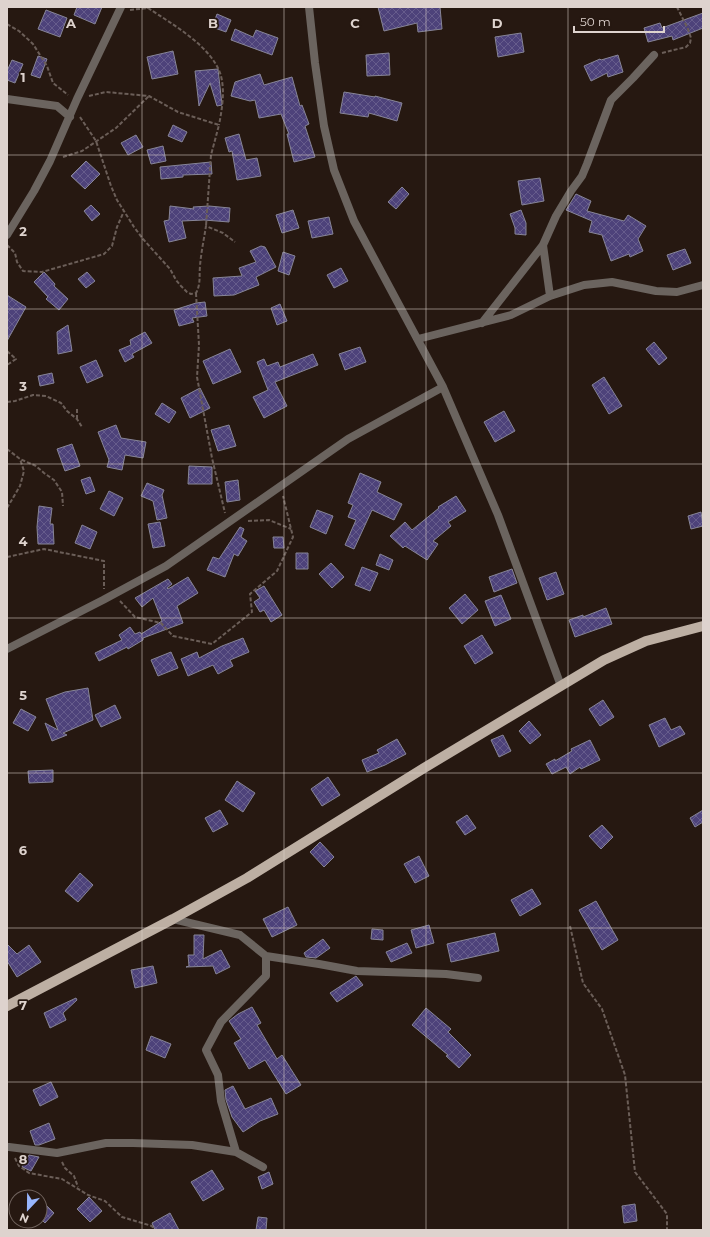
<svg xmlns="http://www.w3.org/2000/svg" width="710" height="1237" font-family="Montserrat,sans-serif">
  <defs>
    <pattern id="building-cross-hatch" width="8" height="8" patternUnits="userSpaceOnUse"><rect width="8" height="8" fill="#4d427a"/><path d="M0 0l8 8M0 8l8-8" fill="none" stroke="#665c8c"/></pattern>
  </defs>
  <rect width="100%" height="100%" fill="#261811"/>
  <path fill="url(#building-cross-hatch)" stroke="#878597" d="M77,7H102L95,24L74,15Z
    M378,7H440L442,29L418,32L417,23L384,31Z
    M46,10L67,18L60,37L38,29Z
    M703,13V28L673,40L672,36L648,42L644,28L660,23L662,28Z
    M217,14L231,20L226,32L212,27Z
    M235,29L253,37L256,30L278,38L272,55L231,40Z
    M521,33L524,52L498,57L495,37Z
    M173,51L178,74L152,79L147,57Z
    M389,53L390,75L367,76L366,55Z
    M618,55L623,72L608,77L607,73L591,81L584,66L600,59L601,60Z
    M38,56L47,59L40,78L31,75Z
    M12,60L23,64L15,83L7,80V71Z
    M218,69L222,105L217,106L210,83L199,106L195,71Z
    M260,74L264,85L292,77L300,106L302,105L309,124L305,126L315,157L294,162L287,134H289L281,114L259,118L255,100L250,101L231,96L235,82Z
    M344,92L375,97V96L402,103L397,121L369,113L368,117L340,113Z
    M173,125L187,132L182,142L168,136Z
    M239,134L246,160L257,158L261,176L237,180L232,151L229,152L225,138Z
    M136,135L143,147L128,155L121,143Z
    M163,146L166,161L151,164L147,150Z
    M86,161L100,174L85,189L71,176Z
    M211,162L212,174L183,175V177L161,179L160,167Z
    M540,178L544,201L522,205L518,181Z
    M402,187L409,194L396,209L388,202Z
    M576,194L591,201L587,211L624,221L628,215L646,226L638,239L643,251L630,257L629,254L611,261L602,235L589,232L592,221L566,210Z
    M91,205L100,214L92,221L84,211Z
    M170,206L194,209L193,207L209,206L230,208L229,222L204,220L182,221L186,238L169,242L164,221L169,220Z
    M293,210L299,228L282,233L276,215Z
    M521,210L526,223V235L515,234V228L510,214Z
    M329,217L333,234L312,238L308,221Z
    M261,246L265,247L276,267L256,277L259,285L234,295L214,296L213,278L242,276L239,268L256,262L250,251Z
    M685,249L691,263L673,270L667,255Z
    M283,252L295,256L289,275L278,271Z
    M341,268L348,281L334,288L327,275Z
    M44,272L55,284L54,286L68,299L59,310L46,299L48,297L34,282Z
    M87,272L95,281L86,288L78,279Z
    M7,295L26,307L7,341Z
    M205,302L207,316L192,318L194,322L179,326L174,310L196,303Z
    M280,304L287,321L277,325L271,308Z
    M68,325L72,351L58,354L57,332Z
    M145,332L152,343L132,354L134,357L125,362L119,350L131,345L130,340Z
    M654,342L667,358L659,365L646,349Z
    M360,347L366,362L345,370L339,354Z
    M230,349L241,372L213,384L203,361Z
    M313,354L318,365L275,382L287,406L264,418L253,397L268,390L257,362L264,359L267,366L278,362L280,367Z
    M96,360L103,376L87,383L80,367Z
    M52,373L54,383L40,386L38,376Z
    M604,377L622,406L609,414L592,385Z
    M200,388L210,408L190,418L181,398Z
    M162,403L176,412L169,423L155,414Z
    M504,411L515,431L495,442L484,422Z
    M116,425L121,438L146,442L143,458L125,455L122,470L107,467L109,460L98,432Z
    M229,425L236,446L218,451L211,430Z
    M72,444L80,466L65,471L57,449Z
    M189,466L212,467V484H188Z
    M360,473L381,482L377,492L402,504L394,520L372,510L354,549L345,545L356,520L348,517L353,505L348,503Z
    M90,477L95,491L86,494L81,480Z
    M238,480L240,500L227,502L225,482Z
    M147,483L164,490L162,495L167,518L157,520L153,501L141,496Z
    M109,491L123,498L114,516L100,509Z
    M456,496L466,511L448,522L451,526L433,541L438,544L427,560L405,546L403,548L390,536L405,522L412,530L439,508L438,507Z
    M39,506L52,508L50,524H53L54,544H38L37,527Z
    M317,510L333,516L326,534L310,527Z
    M701,512L703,526L691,529L688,516Z
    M160,522L165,546L153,548L148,524Z
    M82,525L97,532L90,549L75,543Z
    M240,527L244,529L241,537L247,541L238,556L234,554L225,577L207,570L213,557L219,559Z
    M273,537H283L284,548H274Z
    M296,553H308V569H296Z
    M380,554L393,560L389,570L376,565Z
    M331,563L344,577L332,588L319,574Z
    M362,567L378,573L370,591L355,585Z
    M512,569L517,583L494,592L489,577Z
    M556,572L564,594L547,600L539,578Z
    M188,577L198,593L177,606L183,623L143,638V640L128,649L127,647L99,661L95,653L122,640L119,635L130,627L135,634L140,632L141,634L162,621L153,598L142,607L135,598L168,579L172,584L167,588L168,589Z
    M264,586L282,615L271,622L264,610L260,612L254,602L260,598L255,591Z
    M465,594L478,610L462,624L449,608Z
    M501,595L511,619L495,626L485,601Z
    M606,608L612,624L575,637L569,620L583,615V617Z
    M482,635L493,653L475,664L464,646Z
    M243,638L249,652L230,660L233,666L218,674L213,665L188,676L181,659L197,652L199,658L222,646Z
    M171,652L178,668L158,676L151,660Z
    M88,688L93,720L63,733L67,735L52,741L45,723L58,730L46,699L65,692Z
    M603,700L614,717L600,726L589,709Z
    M115,705L121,718L101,727L95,715Z
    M21,709L36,717L28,731L13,723Z
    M665,718L671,730L680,726L685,734L659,747L649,725Z
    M529,721L541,735L530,744L519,731Z
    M503,735L511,751L499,757L491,740Z
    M397,739L406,754L385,765L367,772L362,760L379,753L377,750Z
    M590,740L600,760L581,769L580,767L570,774L566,767L552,774L546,764L555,759V761L572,751L571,749Z
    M53,770V782L29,783L28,771Z
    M328,777L340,795L322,806L311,789Z
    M237,781L255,793L243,812L225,800Z
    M220,810L228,824L213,832L205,818Z
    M703,810V822L695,827L690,818Z
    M467,815L476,828L465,835L456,822Z
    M602,825L613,837L601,849L589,836Z
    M320,842L334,857L324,867L310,852Z
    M419,856L429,876L415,883L404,864Z
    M80,873L93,885L78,902L65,891Z
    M532,889L541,904L520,916L511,900Z
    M596,901L618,940L602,950L579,910Z
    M288,907L297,925L272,937L263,919Z
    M429,925L434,943L416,948L411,930Z
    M372,929L383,930V940L371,939Z
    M495,933L499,951L451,962L447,944Z
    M194,935H204L203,959L221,950L230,967L216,974L213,966L186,967L189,966L188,955H194Z
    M323,939L330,948L316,958L306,957L304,953Z
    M407,943L412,953L391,962L386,952Z
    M7,944L17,954L29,945L41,962L17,977L7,961Z
    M153,966L157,983L135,988L131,970Z
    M356,976L363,985L337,1002L330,993Z
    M76,998L77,1000L63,1013L66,1020L50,1028L44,1013Z
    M252,1007L261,1023L257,1025L277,1059L282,1055L301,1085L286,1094L265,1060L249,1069L234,1043L241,1039L229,1021L238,1014Z
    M426,1008L451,1029L448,1032L471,1055L459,1068L446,1056L448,1055L412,1025Z
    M151,1036L171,1044L165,1058L146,1050Z
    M51,1082L58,1097L40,1106L33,1090Z
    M233,1086L245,1109L271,1098L278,1114L260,1121L243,1132L232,1117L226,1100L225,1090Z
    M49,1123L55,1139L39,1145H35L30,1131Z
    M29,1155L39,1157L31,1171L22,1167Z
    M212,1170L224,1189L203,1201L191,1182Z
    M269,1172L273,1184L262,1189L258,1177Z
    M89,1197L102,1211L90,1222L77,1209Z
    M635,1204L637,1221L624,1223L622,1206Z
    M46,1205L54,1213L45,1223L40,1218V1211Z
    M170,1213L179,1230H155L152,1223Z
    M258,1217L267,1218L266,1230H256Z"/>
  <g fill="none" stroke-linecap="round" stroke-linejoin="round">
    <path stroke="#6b5e58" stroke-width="2" stroke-dasharray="4 2" stroke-linecap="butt" d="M148,8C172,24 213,47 221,76C225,92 222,109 219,125
      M130,10L148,8L146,7
      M7,24L19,31L33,44L47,66L53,83L68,95
      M662,53L686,47L690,43L691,38L688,29L677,7
      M89,96L106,92L149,96L178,112L219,125L211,155L206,226
      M80,117L96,141L111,186L117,200L134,227L143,239L170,269L176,280L181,286L187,292L191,294L196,293C201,284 199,276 200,266C201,253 204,239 206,226L223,233L235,242
      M63,157L82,151L116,128L149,96
      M7,245L15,253L17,262L23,271L42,272L104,254L112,246L117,227L124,211
      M196,293L199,345L197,377L212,458L225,513
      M7,351L16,359L7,365
      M7,402L15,401L33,395L46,396L61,403L67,411L77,419L82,427
      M77,419V409
      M7,449L20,459L36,466L44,473L54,480L62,492L63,506
      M7,508L20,486L24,471L20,459
      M248,521L269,520L291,529
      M7,557L44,549L104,561V589
      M120,601L135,617L161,623L173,636L212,644L252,612L250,594L277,571L293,537L283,496
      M570,926L583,983L602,1009L625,1075L635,1172L667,1214V1230
      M15,1158L19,1166L29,1173L62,1179L88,1195L105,1201L122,1217L152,1226L154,1230
      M62,1162L65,1168L74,1176L78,1187"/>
    <path stroke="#6b645f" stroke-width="8" d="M309,7L315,63L324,126L334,170L354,221L443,387L498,515L561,686
      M7,99L57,106L70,117
      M7,235L34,191L50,161L77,99L121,7
      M543,245L550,296
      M482,323L543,245L556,216L571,191L582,176L587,164L611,100L633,78L654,55
      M418,339L511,315L550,296L584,285L612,282L656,291L677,292L703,285
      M7,649L103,600L166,566L348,439L443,387
      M173,919L240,935L266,956V976L221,1022L206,1050L218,1075L221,1101L236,1152
      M266,956L319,964L357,971L446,974L478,978
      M9,1147L57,1153L106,1143H133L192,1145L236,1152L263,1167"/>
    <path stroke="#bdafa3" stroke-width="10" d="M7,1006L173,919L247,878L424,768L604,660L646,641L703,626"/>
  </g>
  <path fill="none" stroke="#ded3ce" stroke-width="1" stroke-opacity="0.55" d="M142,7V1230M284,7V1230M426,7V1230M568,7V1230M7,155H703M7,309H703M7,464H703M7,618H703M7,773H703M7,928H703M7,1082H703"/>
  <g font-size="13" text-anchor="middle" font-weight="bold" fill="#ded3ce" stroke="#261811" stroke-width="3.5" stroke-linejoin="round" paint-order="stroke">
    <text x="71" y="28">A</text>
    <text x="213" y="28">B</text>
    <text x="355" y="28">C</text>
    <text x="497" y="28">D</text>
    <text x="23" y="82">1</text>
    <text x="23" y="236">2</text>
    <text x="23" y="391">3</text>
    <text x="23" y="546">4</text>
    <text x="23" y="700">5</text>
    <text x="23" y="855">6</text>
    <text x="23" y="1010">7</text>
    <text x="23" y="1164">8</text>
  </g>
  <rect width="710" height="1237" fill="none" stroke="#ded3ce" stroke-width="16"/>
  <g transform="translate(28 1209) rotate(202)"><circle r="19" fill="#261811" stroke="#70635d"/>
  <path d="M0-3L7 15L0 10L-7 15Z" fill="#98b6fd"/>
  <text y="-6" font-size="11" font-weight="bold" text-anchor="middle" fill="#ded3ce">N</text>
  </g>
  <path d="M574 26v6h90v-6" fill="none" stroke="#ded3ce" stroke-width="2"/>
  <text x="580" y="26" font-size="12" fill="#ded3ce" stroke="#261811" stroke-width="3" paint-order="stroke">50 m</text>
</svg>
